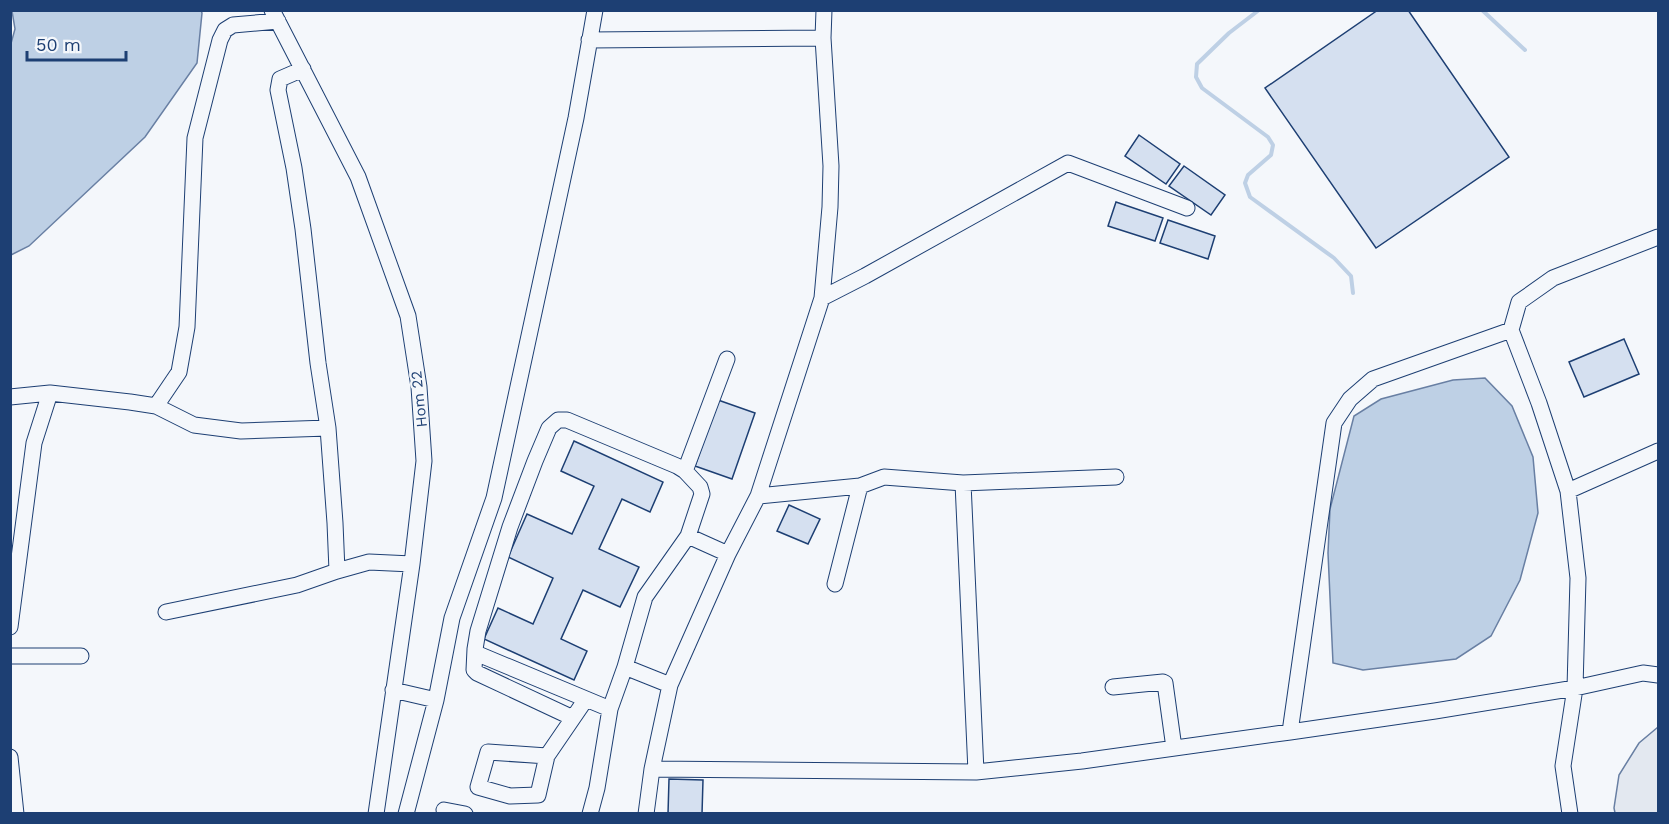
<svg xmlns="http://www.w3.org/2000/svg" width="1669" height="824" font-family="'Work Sans',sans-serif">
  <rect width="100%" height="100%" fill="#f4f7fb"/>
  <path fill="#e3e8f0" stroke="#687fa3" stroke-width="1.5" d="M1658,727V813H1615L1614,808L1619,775L1639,743Z"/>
  <path fill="#bed0e5" stroke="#687fa3" stroke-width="1.5" d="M12,11L201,10L202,13L197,63L145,137L29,246L11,255L10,47L15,29Z
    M1485,378L1512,406L1533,457L1538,513L1520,580L1491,636L1456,659L1363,670L1333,663L1328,553L1330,509L1354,416L1381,399L1453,380Z"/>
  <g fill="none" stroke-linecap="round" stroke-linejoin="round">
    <path stroke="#bed0e5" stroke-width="4" d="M1259,10L1229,33L1197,64L1196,77L1202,88L1268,137L1273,145L1271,155L1248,175L1245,183L1250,197L1334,258L1351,276L1353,293
      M1482,10L1525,50"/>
  </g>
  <path fill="#d5e0f0" stroke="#1d3f73" stroke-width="1.5" d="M1378,10H1408L1509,157L1376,248L1265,88Z
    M1139,135L1180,164L1166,184L1125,156Z
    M1184,166L1225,195L1211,215L1169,186Z
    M1116,202L1163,218L1155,241L1108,226Z
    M1168,220L1215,236L1208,259L1160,243Z
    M1624,339L1639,374L1584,397L1569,362Z
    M718,400L755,413L732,479L695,466Z
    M574,441L663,482L650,512L622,499L599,549L639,567L620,607L583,590L561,639L587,651L574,680L484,639L498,608L533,624L553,578L508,557L527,514L572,534L594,486L561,471Z
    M789,505L820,519L808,544L777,531Z
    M669,779L703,780L702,814H668Z"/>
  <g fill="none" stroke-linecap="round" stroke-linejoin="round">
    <g stroke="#1d3f73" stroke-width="17">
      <path id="minor" d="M272,10L358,177L408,316L419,387L424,461L412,564L376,814
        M589,40L823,38
        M303,69L280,79L278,90L294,168L303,229L318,363L328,428L335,523L337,571L369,562L412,564
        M822,298L865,276L1068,163L1187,208
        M10,397L50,393L130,402L156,406L194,425L241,431L328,428
        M156,406L179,372L187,327L195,138L220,40L225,30L233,25L278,21
        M685,471L727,359
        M963,483L976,772
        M1568,491L1658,451
        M758,496L860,486L884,477L963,483L1116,477
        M835,584L860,486
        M166,612L297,585L337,571
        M10,627L34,443L50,393
        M475,649L474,670L477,673L573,718
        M10,656H81
        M625,667L610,709L478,654L475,649L478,631L510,527L535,461L549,428L558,420H567L677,466L685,471L700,487L702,494L688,536
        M670,685L625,667L645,597L688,536L728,554
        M1113,687L1163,682L1165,683L1174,748
        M393,690L436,700
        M1290,732L1334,423L1350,399L1373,379L1511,330
        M547,756L538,795L510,796L478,787L488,752L547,756L586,699
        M10,757L16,814
        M652,769L976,772L1082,761L1290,732L1435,711L1575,688L1643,673L1658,675
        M444,810L465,814
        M406,814L436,700L452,618L494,498L576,118L595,10
        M590,814L597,788L610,709
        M646,814L652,769L670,685L728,554L758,496L822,298L830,207L831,166L823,38L824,10
        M1570,814L1563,766L1575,688L1578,578L1568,491L1539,403L1511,330L1519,302L1553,278L1658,237"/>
    </g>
    <use href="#minor" stroke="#f4f7fb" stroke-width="15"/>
  </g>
  <g text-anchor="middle" stroke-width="4.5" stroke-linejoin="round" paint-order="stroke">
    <g font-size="15" fill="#1d3f73" stroke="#f4f7fb">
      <text transform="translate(419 399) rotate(-96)" y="5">Hom 22</text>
    </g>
  </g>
  <rect width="1669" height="824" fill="none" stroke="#1d3f73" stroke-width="24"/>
  <path d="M27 51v9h99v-9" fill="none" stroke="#1d3f73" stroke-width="3"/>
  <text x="36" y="51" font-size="18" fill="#1d3f73" stroke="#f4f7fb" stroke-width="4.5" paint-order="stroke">50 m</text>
</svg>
